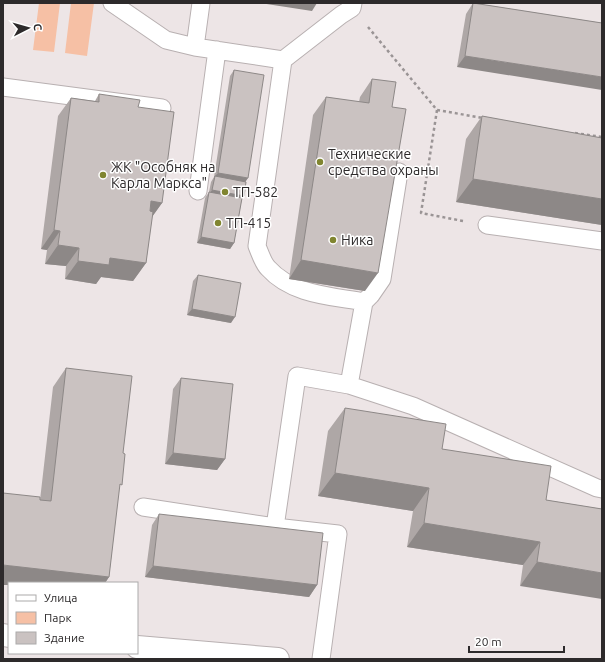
<svg xmlns="http://www.w3.org/2000/svg" width="605" height="662" font-family="Ubuntu,sans-serif">
  <rect width="100%" height="100%" fill="#ede5e6"/>
  <path fill="#f6c0a5" d="M39,3H60L54,52L33,50Z
    M71,3H94L87,56L65,53Z"/>
  <g fill="none" stroke-linecap="round" stroke-linejoin="round">
    <g stroke="#b8b0b1" stroke-width="19">
      <path id="service" d="M112,3L166,40L195,47L283,60L341,15L352,8L353,3
        M195,47L201,3
        M283,60L257,246C260,253 263,263 268,268C292,295 331,296 364,302L349,385
        M3,87L162,108
        M198,191L217,50
        M487,225L602,241
        M364,302L371,295L382,279L399,172
        M143,507L275,527
        M321,659L338,534L275,527L297,376L349,385L413,406L597,488L602,489"/>
    </g>
    <g stroke="#b8b0b1" stroke-width="24">
      <path id="minor" d="M3,635L9,636
        M137,647L278,659"/>
    </g>
    <path stroke="#9a9495" stroke-width="2.5" stroke-dasharray="3 3" stroke-linecap="butt" d="M368,27L437,110L483,118
      M437,110L421,213L463,221
      M575,133L602,137"/>
    <use href="#service" stroke="#fff" stroke-width="17"/>
    <use href="#minor" stroke="#fff" stroke-width="22"/>
  </g>
  <path fill="#aea7a6" d="M473,3L602,23L457,67L466,14Z
    M234,70L245,182L242,198L234,243L230,249L197,243L205,198L209,192L211,182L214,177L230,76Z
    M372,79L365,291L289,279L313,115L326,97L359,102L360,97Z
    M99,94L138,107L162,203L152,217L146,263L133,281L101,277L96,284L65,279L66,266L45,264L47,250L41,249L58,116L71,98L95,101Z
    M482,116L602,138V225L456,202L466,139Z
    M198,275L231,323L187,315L193,281Z
    M66,368L123,453L109,577L105,583H9V585H3L40,500L53,387Z
    M181,378L225,459L217,470L165,464L173,389Z
    M345,408L442,449L546,500L602,509L520,586L523,565L407,547L413,511L318,496L328,431Z
    M159,514L317,585L309,597L145,577L152,525Z"/>
  <path fill="#8d8887" d="M260,3H317L312,11Z
    M465,56L602,77V90L457,67Z
    M218,173L248,178L244,184L214,177Z
    M473,179L602,199V225L456,202Z
    M212,190L244,196L240,201L208,196Z
    M151,201L162,203L149,221Z
    M54,230L60,231L47,250L41,249Z
    M201,237L234,243L230,249L197,243Z
    M58,245L79,248L66,266L45,264Z
    M110,258L146,263L133,281L101,277L96,284L65,279L78,261Z
    M301,260L378,273L365,291L289,279Z
    M192,309L235,317L231,323L187,315Z
    M173,453L225,459L217,470L165,464Z
    M335,473L429,488L413,511L318,496Z
    M424,523L540,542L523,565L407,547Z
    M537,562L602,573V599L520,586Z
    M3,565L109,577L105,583H9V585H3Z
    M153,566L317,585L309,597L145,577Z"/>
  <path fill="#cac2c1" stroke="#8d8887" d="M473,3L602,23V77L465,56Z
    M234,70L264,75L248,178L218,173Z
    M372,79L396,82L392,107L406,109L378,273L301,260L326,97L369,103Z
    M99,94L140,100L138,107L174,112L162,203L151,201L150,211L153,212L146,263L110,258L109,265L78,261L79,248L58,245L60,231L54,230L71,98L99,102Z
    M482,116L602,138V199L473,179Z
    M215,176L246,182L244,196L212,190Z
    M209,192L242,198L234,243L201,237Z
    M198,275L241,283L235,317L192,309Z
    M66,368L132,376L123,453L125,454L122,485L120,484L109,577L3,565V493L40,497V500L51,501Z
    M181,378L233,384L225,459L173,453Z
    M345,408L446,424L442,449L551,466L546,500L602,509V573L537,562L540,542L424,523L429,488L335,473Z
    M159,514L323,533L317,585L153,566Z"/>
  <g fill="#808530" stroke="#fff" stroke-width="1.5">
    <circle cx="320" cy="162" r="4"/>
    <circle cx="103" cy="175" r="4"/>
    <circle cx="225" cy="192" r="4"/>
    <circle cx="218" cy="223" r="4"/>
    <circle cx="333" cy="240" r="4"/>
  </g>
  <g text-anchor="middle" stroke-width="3" stroke-linejoin="round" paint-order="stroke">
    <g font-size="14" fill="#2d2a2b" stroke="#fff" text-anchor="start">
      <text x="328" y="159">Технические<tspan x="328" dy="16">средства охраны</tspan></text>
      <text x="111" y="172">ЖК "Особняк на<tspan x="111" dy="16">Карла Маркса"</tspan></text>
      <text x="233" y="197">ТП-582</text>
      <text x="226" y="228">ТП-415</text>
      <text x="341" y="245">Ника</text>
    </g>
  </g>
  <rect width="605" height="662" fill="none" stroke="#2d2a2b" stroke-width="8"/>
  <rect x="8" y="582" width="130" height="72" fill="#ffffff" stroke="#abaaaa"/>
  <rect x="16" y="595" width="20" height="6" fill="#ffffff" stroke="#abaaaa"/>
  <text x="44" y="602" font-size="12" fill="#2d2a2b">Улица</text>
  <rect x="16" y="612" width="20" height="12" fill="#f6c0a5" stroke="#abaaaa"/>
  <text x="44" y="622" font-size="12" fill="#2d2a2b">Парк</text>
  <rect x="16" y="632" width="20" height="12" fill="#cac2c1" stroke="#abaaaa"/>
  <text x="44" y="642" font-size="12" fill="#2d2a2b">Здание</text>
  <g transform="translate(28 28) rotate(84)" stroke="#ffffff" stroke-width="3" paint-order="stroke">
  <path d="M0-3L7 15L0 10L-7 15Z" fill="#2d2a2b"/>
  <text y="-6" font-size="11" font-weight="bold" text-anchor="middle" fill="#2d2a2b">С</text>
  </g>
  <path d="M469 646v6h95v-6" fill="none" stroke="#2d2a2b" stroke-width="2"/>
  <text x="475" y="646" font-size="12" fill="#2d2a2b" stroke="#ffffff" stroke-width="3" paint-order="stroke">20 m</text>
</svg>
